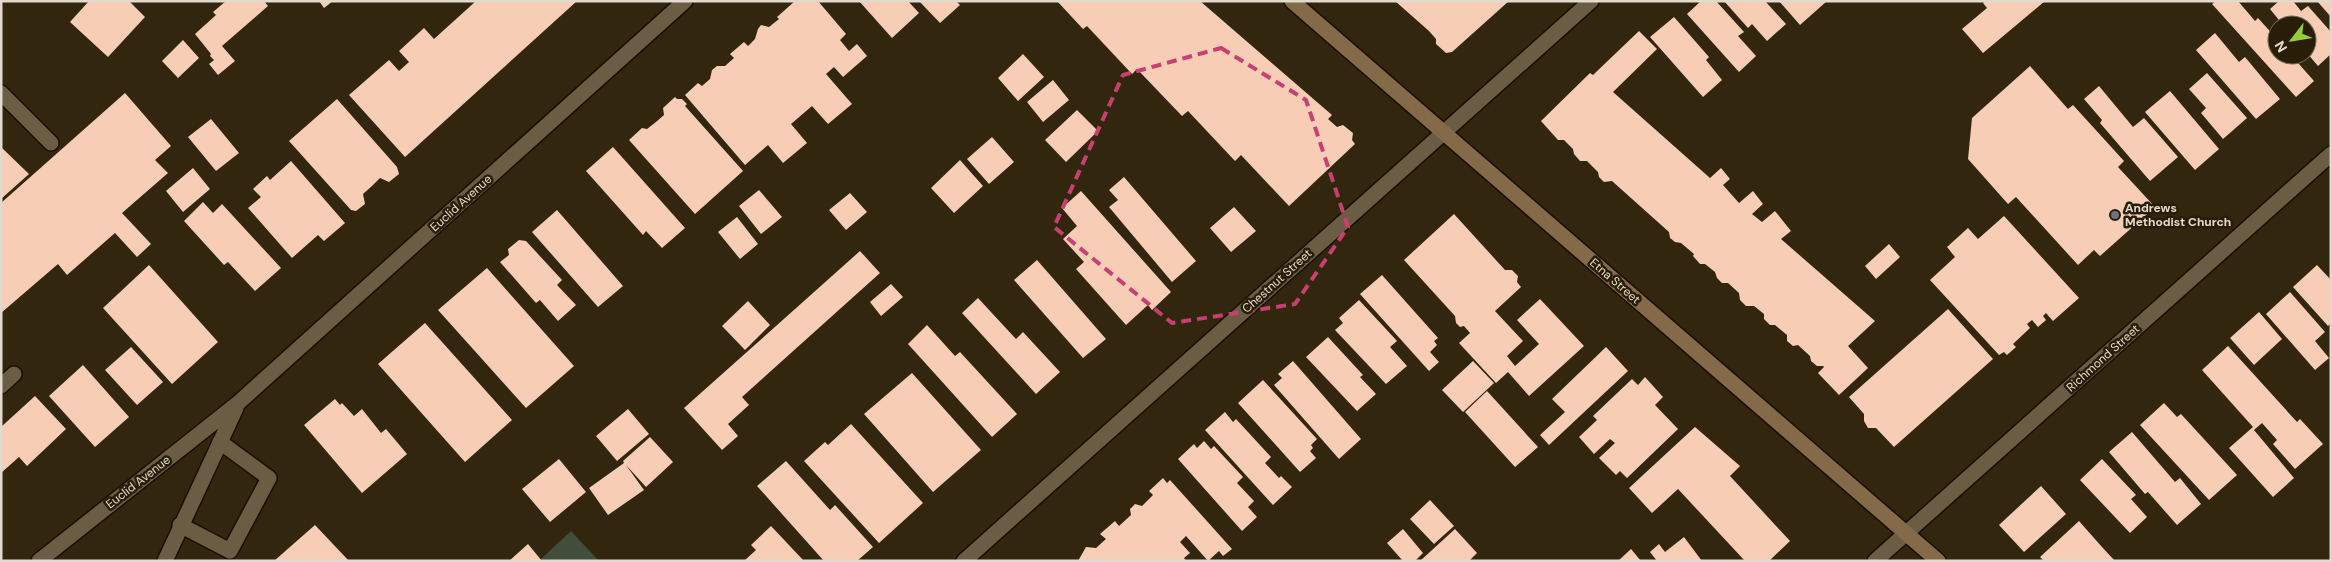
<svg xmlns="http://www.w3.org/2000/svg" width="2332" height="562" font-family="'DM Sans',sans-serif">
  <rect width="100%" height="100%" fill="#32260f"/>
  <path fill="#414e3c" d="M571,531L599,561H542L541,559Z"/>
  <path fill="#f7cdb5" d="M89,1H129L145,17L108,57L70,22Z
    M226,1H264L268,6L222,46L235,61L218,75L209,64L214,60L210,56L211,54L195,34L216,15L213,12Z
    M319,1H333L324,8Z
    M476,1H577L405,157L349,95L389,60L399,71L409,62L399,51L424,28L434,39Z
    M795,1H818L846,34L840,40L849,51L857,44L867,56L843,77L834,67L826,74L852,104L828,124L812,106L791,124L807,143L783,163L768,145L745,165L685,95L698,83L702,86L710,79L712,70L717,66H725L734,58L730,54L744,42L748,46L755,39L758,29L761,25L769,27L779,19L777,17Z
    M859,1H908L919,13L892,38Z
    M919,1H956L960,5L940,23Z
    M1057,1H1200L1332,115L1328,119L1337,127L1343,125L1353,133L1352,140L1355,144L1289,206L1241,155L1235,161L1188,111L1182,116L1137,69L1132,74L1087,26L1083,29Z
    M1395,1H1509L1452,52L1446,53L1436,44V39L1429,31Z
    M1701,1H1716L1744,32L1738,36L1756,56L1739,72L1687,14Z
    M1724,1H1765L1786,24L1767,41L1752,24L1748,28Z
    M1779,1H1827L1800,25Z
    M1986,1H2045L1983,53L1962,29L1987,8L1983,3Z
    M2216,1H2238L2255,21L2258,18L2277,39V55H2291L2314,81L2296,97L2212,4Z
    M2279,1H2293L2301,11L2308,6L2331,32V54L2318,66L2307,53V25H2283L2270,9Z
    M2317,1H2331V17Z
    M1674,17L1709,57L1706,60L1722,80L1703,97L1650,37Z
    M1639,31L1657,49L1613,92L1710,178L1721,168L1730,179L1723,185L1739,203L1753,191L1763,204L1752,214L1762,222L1775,211L1791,231L1781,239L1875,321L1848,346L1868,368L1839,395L1818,373L1824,367L1823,366H1817L1811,361L1810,356L1798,345L1793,346L1787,341V335L1775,325H1770L1764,319V314L1754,306H1746L1740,300L1739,293L1728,283H1722L1717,278L1715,272L1705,264H1700L1693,256L1694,254L1681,243L1675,242L1670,238L1669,232L1612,181L1604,182L1599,177L1598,172L1587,161H1580L1574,154L1573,149L1564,140H1558L1541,121L1590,73L1593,75Z
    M2215,33L2239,62L2245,57L2280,99L2256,119L2196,50Z
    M183,40L199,58L178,78L162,61Z
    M1023,54L1044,77L1018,101L998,78Z
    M2030,66L2068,109L2073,105L2124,161L2118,167L2155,207L2100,256L2094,250L2078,265L2016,197L2008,204L1968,159L1972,118Z
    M2207,73L2247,118L2223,139L2201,113L2206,108L2189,89Z
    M1053,80L1069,100L1043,122L1027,102Z
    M2099,86L2133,127L2144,118L2178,157L2150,181L2100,123L2102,120L2084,99Z
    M2170,91L2219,149L2195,170L2145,112Z
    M125,93L171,146L155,160L168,173L122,213L151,244L137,257L115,233L67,275L58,264L1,313V203Z
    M675,97L677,99H682L687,104L685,106L743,171L695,214L629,140L642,128L647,129L656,122L664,115L663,108Z
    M337,99L397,167L399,174L389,182L380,178L372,186L363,194L365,204L356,211L351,210L289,141Z
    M1077,110L1098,131L1066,162L1045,140Z
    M211,119L239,153L216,171L188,137Z
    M992,137L1014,162L989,184L967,159Z
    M1,147L29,174L1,199Z
    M613,147L685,228L662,248L646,231L643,235L586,171Z
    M960,160L983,186L954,213L931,188Z
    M291,161L345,223L324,241L318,235L292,258L248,208L261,197L253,189L267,176L270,180Z
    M193,168L210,189L183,212L166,191Z
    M1124,177L1196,261L1172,282L1109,207L1118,200L1109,190Z
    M759,190L782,217L761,234L739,206Z
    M1081,191L1171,292L1152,310L1148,305L1126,325L1076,269L1084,262L1063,239L1077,226L1062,208Z
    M850,193L867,212L846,230L829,210Z
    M203,202L213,213L222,204L281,268L255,291L228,262L224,265L184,221Z
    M1234,207L1256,231L1231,252L1210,228Z
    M557,210L623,286L598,307L532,232Z
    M1454,214L1505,270H1512L1518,276L1517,282L1521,287L1495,311L1523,341L1507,356L1515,366L1539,344L1517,320L1540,299L1584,346L1529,396L1508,372L1496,383L1459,343L1470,333L1464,326L1460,327L1456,323L1455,316L1404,260Z
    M2004,216L2079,298L2053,321L2046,313L2043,316L2046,320L2038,327L2032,320L2027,324L2030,328L2013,344L2016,347L2007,355L2004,352L1999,355L1930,280L1955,257L1947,247L1968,228L1978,239Z
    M737,217L758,244L740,259L718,232Z
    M519,240L526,241L562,280L557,285L576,305L558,321L540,300L536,303L500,262L509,255L508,249Z
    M1889,244L1900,257L1876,279L1865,266Z
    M860,251L880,273L742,397L749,405L728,424L738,436L722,450L684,408Z
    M1037,260L1106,339L1083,358L1014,280Z
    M149,265L218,342L172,384L103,308Z
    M2317,265L2331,280V323L2328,326L2293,287Z
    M487,268L574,366L526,408L438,310Z
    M1382,275L1438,338L1434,341L1437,345L1430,352L1439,362L1429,371L1360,294Z
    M891,284L903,297L881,316L870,302Z
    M2290,292L2325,332L2315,341L2329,358L2315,370L2266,314Z
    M978,298L1016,339L1023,332L1060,372L1036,394L962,313Z
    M1359,300L1397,341L1390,347L1407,366L1386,384L1335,330L1343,323L1339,318Z
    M748,301L770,325L745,350L722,326Z
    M1948,309L1993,359L1894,447L1876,428H1868L1864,421V414L1849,397Z
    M2259,312L2282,339L2254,365L2230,338Z
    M425,323L512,420L465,462L378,364Z
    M927,325L955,356L960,352L1017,414L992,437L908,344Z
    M1328,337L1363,375L1360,377L1376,394L1357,411L1306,357Z
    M2228,346L2297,422L2300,419L2323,444L2295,469L2273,444L2277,440L2262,423L2254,430L2294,478L2273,497L2229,448L2253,427L2202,370Z
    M131,347L163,382L137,405L105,370Z
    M1606,347L1628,371L1549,445L1540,435L1565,412L1552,399Z
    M1293,361L1361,439L1339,459L1274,385L1282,378L1278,374Z
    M1473,361L1494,383L1463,412L1442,390Z
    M83,365L129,417L95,447L49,396Z
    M912,373L981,450L933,492L864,414Z
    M1645,377L1663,397L1655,405L1678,429L1627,478L1620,471L1616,475L1599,458L1615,443L1610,439L1594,454L1579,437L1597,420L1593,416L1632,379L1638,385Z
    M1263,380L1317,439L1311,445L1313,448L1310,451L1316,458L1300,472L1238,403Z
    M1487,391L1538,447L1515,467L1465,412Z
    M35,396L66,429L27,466L19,457L1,473V427Z
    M335,399L340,405L342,403L354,416L362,409L381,433L386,429L407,454L362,493L304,425Z
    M2164,403L2177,417L2181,414L2237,475L2209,500L2140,425Z
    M628,409L649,434L617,461L596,436Z
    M1225,412L1233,422L1236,419L1271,457L1265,463L1279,478L1281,476L1292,487L1273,505L1205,430Z
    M851,424L923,503L879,543L804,461L825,442L828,445Z
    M1695,427L1740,466L1730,476L1790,541L1769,561H1745L1678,489L1652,513L1629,488Z
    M2132,432L2175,482L2180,478L2201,504L2177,525L2148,492L2145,494L2109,452Z
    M650,437L673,462L646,487L626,465L644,490L608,515L589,488L624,463L623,461Z
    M1204,441L1211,449L1214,446L1243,477L1237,483L1254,501L1248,507L1257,517L1242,531L1178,459L1194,444L1197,448Z
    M559,459L586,492L550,522L522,489Z
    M2102,459L2136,495L2131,499L2147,517L2130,533L2080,480Z
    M786,461L830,510L835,505L873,547L857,561H824L757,486Z
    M1163,478L1167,483L1170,480L1232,549L1223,556L1219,551L1208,561L1186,536L1180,542L1190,553L1184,558L1186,561H1078L1086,547L1096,548L1106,539L1100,534L1115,521L1119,526L1131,515L1130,509L1135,504L1142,506L1153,495L1149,491Z
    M2041,486L2066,514L2024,552L1999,525Z
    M1430,500L1454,526L1434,544L1410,519Z
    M2079,521L2102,547L2115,561H2044L2040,557Z
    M315,525L349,561H274Z
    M771,526L804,561H744L756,550L751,545Z
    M1403,529L1423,553L1415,561H1403L1387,543Z
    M1455,529L1477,553L1469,561H1420Z
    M1684,537L1702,561H1657L1650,552L1659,544L1665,552Z
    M528,544L542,561H509Z
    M1631,549L1641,561H1618Z"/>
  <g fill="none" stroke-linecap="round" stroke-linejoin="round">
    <g stroke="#1a0f00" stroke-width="18">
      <path id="service" d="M1,386L14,374
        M180,525L230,551L269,478L220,442"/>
    </g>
    <g stroke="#1a0f00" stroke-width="18">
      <path id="minor" d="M1,93L51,143
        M39,561L237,404L685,1
        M165,561L236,408
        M964,561L1591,1
        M1875,561L2331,154"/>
    </g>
    <g stroke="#1a0f00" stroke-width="18">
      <path id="secondary" d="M1292,1L1938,561"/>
    </g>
    <use href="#service" stroke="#6a5d44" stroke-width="15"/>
    <use href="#minor" stroke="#6a5d44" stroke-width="15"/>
    <use href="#secondary" stroke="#846a48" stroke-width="15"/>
  </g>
  <path fill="none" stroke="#c83f72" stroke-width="4" stroke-dasharray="10 6" stroke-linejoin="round" d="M1221,48L1306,100L1348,227L1295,304L1172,323L1054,227L1123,75Z"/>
  <circle fill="#6b7280" stroke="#281d06" stroke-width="2" cx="2115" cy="215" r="5"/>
  <g text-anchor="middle" stroke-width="5" stroke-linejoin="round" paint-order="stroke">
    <g font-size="12" fill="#e2dacc" stroke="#281d06">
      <text transform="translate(461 203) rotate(-42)" y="4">Euclid Avenue</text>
      <text transform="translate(1277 281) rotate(-42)" y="4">Chestnut Street</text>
      <text transform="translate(1615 281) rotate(41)" y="4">Etna Street</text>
      <text transform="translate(2103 358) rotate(-42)" y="4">Richmond Street</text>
      <text transform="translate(138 482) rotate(-38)" y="4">Euclid Avenue</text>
    </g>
    <g font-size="12" font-weight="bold" fill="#e2dacc" stroke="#281d06" text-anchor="start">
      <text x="2125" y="212">Andrews<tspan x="2125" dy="14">Methodist Church</tspan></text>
    </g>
  </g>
  <rect width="2332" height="562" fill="none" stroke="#e2dacc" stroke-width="5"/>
  <g transform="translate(2292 40) rotate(239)"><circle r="24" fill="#281d06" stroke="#726955"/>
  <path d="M0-4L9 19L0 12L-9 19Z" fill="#97cc38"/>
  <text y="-8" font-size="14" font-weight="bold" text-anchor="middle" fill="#e2dacc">N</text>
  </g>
</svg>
